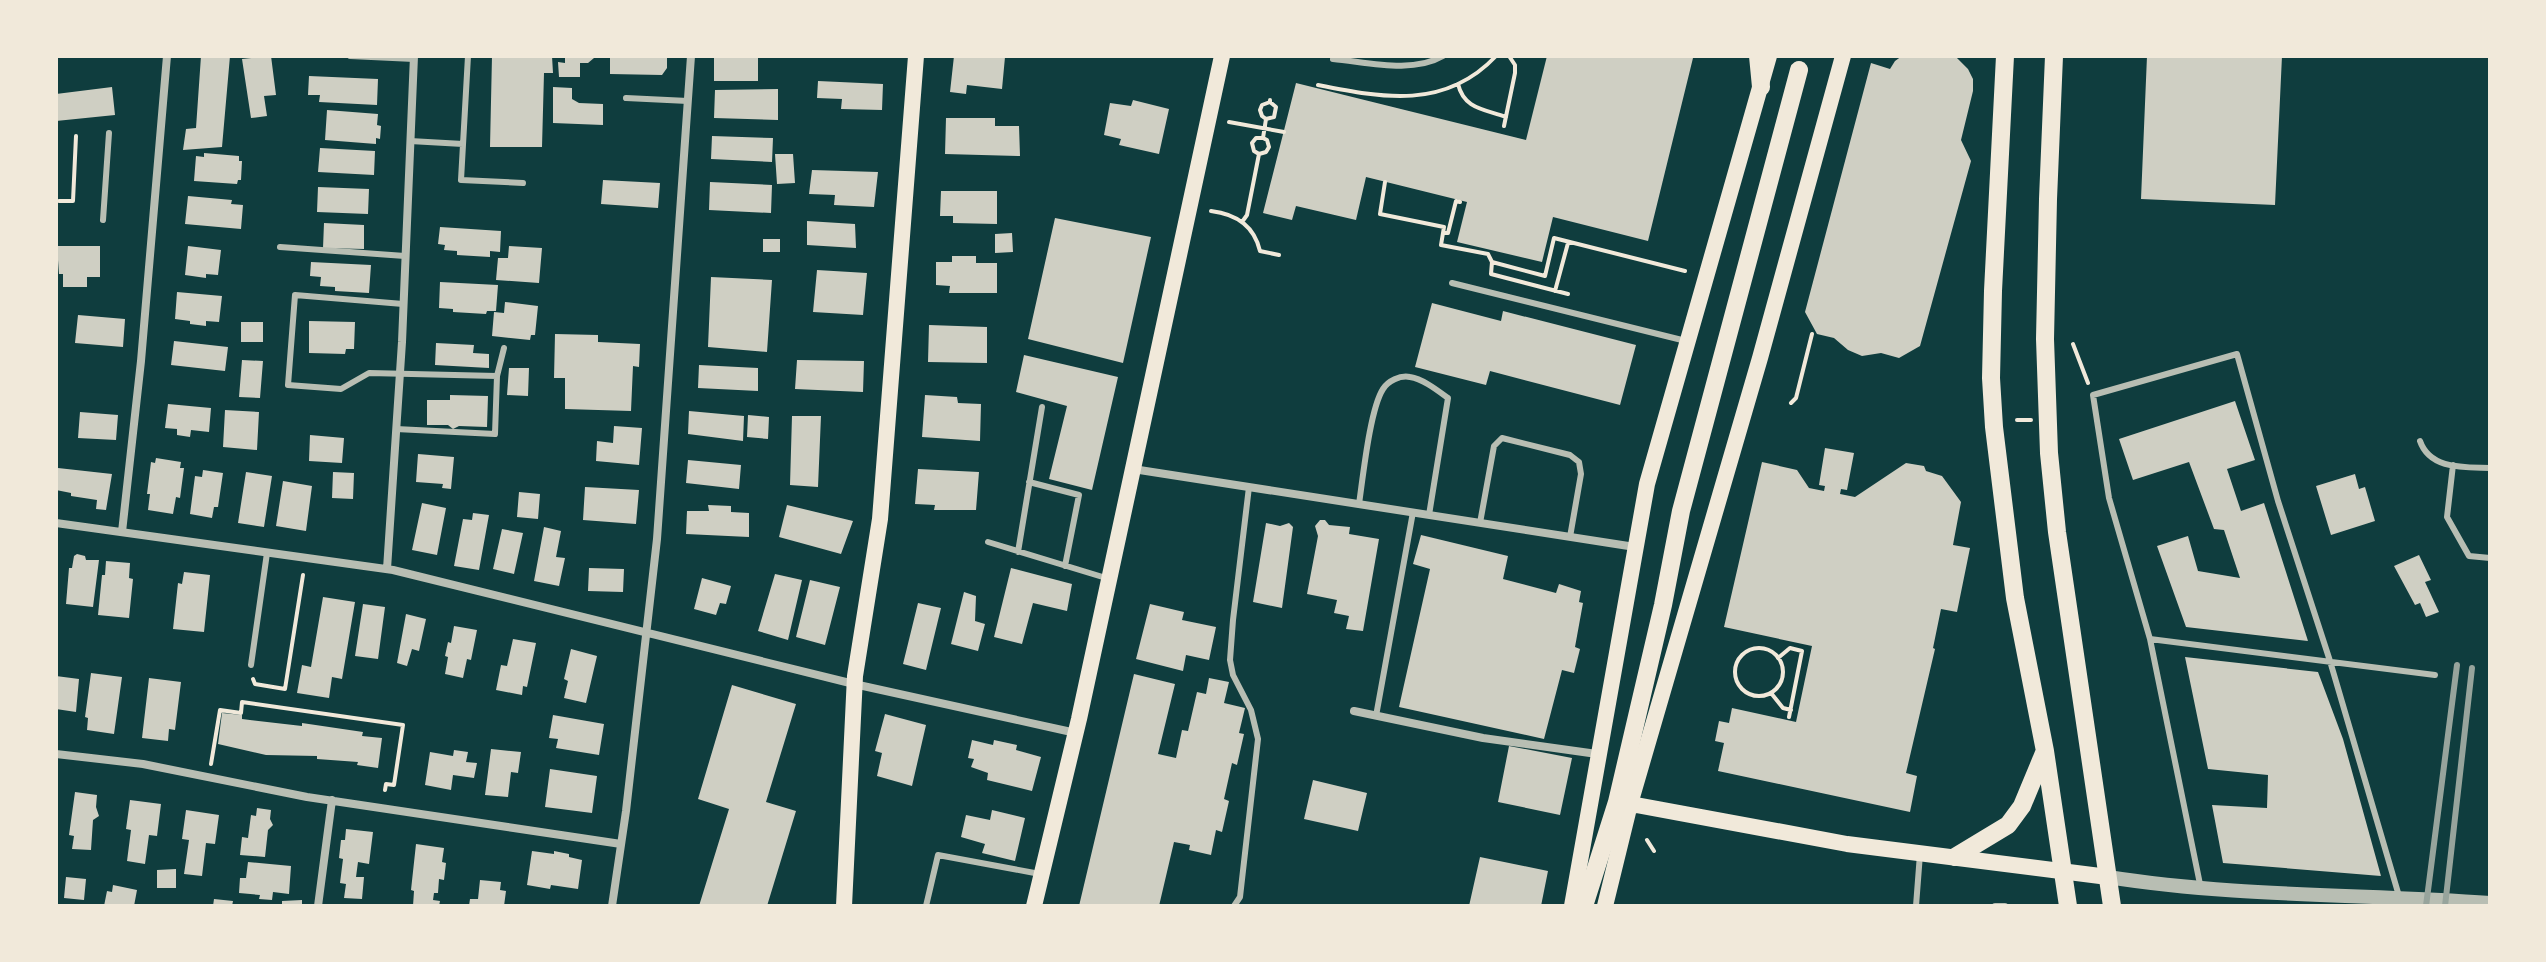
<svg xmlns="http://www.w3.org/2000/svg" width="2546" height="962" font-family="'Crimson Pro',serif">
  <rect width="100%" height="100%" fill="#0f3d3e"/>
  <path fill="#cfcfc3" d="M201,56H230L222,147L183,150L186,129L196,128Z
    M271,56L276,95L264,96L267,116L251,118L242,59Z
    M492,56H552L553,73H544L542,147H490Z
    M565,56H594V58L588,63H580V77H559L558,62L565,63Z
    M610,56H667V68L662,75L610,74Z
    M714,56H758V81H714Z
    M954,56L1005,57L1002,89L967,85L966,94L950,92Z
    M1547,56H1685L1693,58L1648,241L1553,217L1542,262L1457,242L1467,202L1366,177L1356,220L1296,206L1292,220L1263,213L1296,83L1526,140Z
    M1902,56H1955L1968,69L1973,79V91L1961,140L1971,161L1920,346L1899,358L1881,353L1862,356L1848,350L1834,338L1817,334L1805,312L1871,63L1890,69L1895,61Z
    M2147,56H2282L2275,205L2141,199Z
    M309,76L378,79L377,105L319,102L320,95H308Z
    M818,81L883,84L882,110L841,109L842,99L817,98Z
    M112,87L115,115L56,121V94Z
    M553,87L572,88V99L579,103L603,104V125L553,123Z
    M778,89V120L714,118L715,90Z
    M1133,100L1169,109L1159,154L1119,145L1121,139L1104,135L1110,103L1131,106Z
    M327,110L378,114L377,125L381,126L380,139L376,138V144L325,140Z
    M946,118H995V126H1019L1020,156L945,154Z
    M712,136L773,138L772,162L711,159Z
    M320,148L375,151L374,175L318,172Z
    M204,153L239,156V161H242L241,180H238L237,184L194,181L196,156L204,157Z
    M775,154H793L795,183L777,184Z
    M812,170L878,172L874,207L834,205L835,195L809,194Z
    M603,180L660,183L658,208L601,204Z
    M710,182L772,185L771,213L709,210Z
    M318,187L369,189L368,214L317,212Z
    M941,191H997V224L953,223V216H940Z
    M188,196L232,200L231,204L243,205L241,229L185,224Z
    M1055,218L1151,237L1123,363L1028,339Z
    M807,221L855,224L856,248L807,245Z
    M324,223L364,225V249L323,248Z
    M440,227L501,231L500,252L490,251V257L457,255V251L444,250L445,245L438,244Z
    M1012,233L1013,252L995,253V234Z
    M763,239H780V252H763Z
    M57,246H100V277H87V287H63V274H59Z
    M188,246L221,250L218,275L206,274V278L185,275Z
    M509,246L542,248L539,283L496,280L498,258H508Z
    M952,256H976V263H997V293H949L950,286L936,285V262H952Z
    M311,262L371,265L369,293L335,291V287L320,286L321,277L310,276Z
    M817,270L867,273L863,315L813,312Z
    M711,277L772,280L767,352L708,347Z
    M440,282L498,285L496,311H487L486,314L453,312V309L439,308Z
    M177,292L222,296L219,322L206,321V326L190,324V321L175,319Z
    M505,302L538,306L535,335H531L530,340L492,336L494,312L504,313Z
    M1432,303L1501,321L1503,311L1636,345L1620,405L1490,371L1486,385L1415,367Z
    M78,315L125,319L123,347L75,343Z
    M309,321L355,322L354,349H346L345,354L309,353Z
    M241,322H263V342H241Z
    M929,325L987,327V363L928,362Z
    M555,334L598,335V342L640,344L639,367L633,366L631,411L565,409V378H554Z
    M174,341L228,347L225,371L171,365Z
    M436,343L474,345L473,353L489,354V368L435,365Z
    M1024,355L1118,377L1092,490L1049,479L1067,406L1016,392Z
    M242,360L263,361L260,398L239,397Z
    M797,360L864,361L863,392L795,389Z
    M699,365L758,368V391L698,388Z
    M509,368H529L528,396L507,395Z
    M450,395L488,396L487,427L459,426L453,429L448,425H427V400H450Z
    M925,395L957,397L958,403L981,404L980,441L922,437Z
    M2235,401L2255,460L2227,469L2241,511L2264,503L2308,641L2186,627L2157,546L2188,536L2198,571L2240,578L2224,530L2214,529L2189,462L2133,480L2119,439Z
    M168,404L211,408L209,432L191,430L190,437L177,435V429L165,428Z
    M225,410L259,412L257,450L223,447Z
    M689,411L744,416L743,441L688,434Z
    M80,412L118,415L116,440L78,438Z
    M748,415L769,417L768,439L747,437Z
    M792,416H821L818,487L790,485Z
    M614,426L642,428L639,465L596,461L597,441L613,443Z
    M310,435L344,438L342,463L309,461Z
    M1825,448L1854,453L1847,490L1841,489L1840,494L1855,497L1906,463L1924,466L1926,471L1942,476L1961,502L1953,545L1970,548L1957,612L1941,609L1933,648L1935,649L1906,773L1917,776L1910,812L1718,771L1724,743L1715,741L1719,721L1729,723L1732,708L1796,722L1812,646L1724,627L1762,462L1797,470L1809,488L1824,491L1825,486L1819,485Z
    M418,454L454,457L451,489L442,488L443,484L416,482Z
    M156,458L181,462L180,468H184L180,498L176,497L173,514L148,510L150,494H147L151,462L155,463Z
    M688,460L741,465L739,489L686,483Z
    M58,468L112,474L106,510L96,509L97,500L71,496V493L56,490Z
    M918,469L979,472L976,510H934L935,505L915,504Z
    M203,470L223,473L218,507H214L212,518L190,514L195,476L202,477Z
    M246,472L272,476L264,527L238,523Z
    M333,472L354,473L353,499L332,498Z
    M2355,474L2359,489L2365,487L2375,521L2331,535L2316,486Z
    M283,481L312,486L306,531L276,526Z
    M585,487L639,490L636,524L583,520Z
    M519,492L540,494L538,519L517,517Z
    M422,503L446,508L437,555L412,550Z
    M708,505L731,506V512L749,513V537L686,534L687,511H709Z
    M787,505L853,521L841,554L779,537Z
    M473,513L489,515L479,570L454,566L463,519L472,520Z
    M1320,520H1325L1329,525L1350,527L1349,534L1379,539L1363,631L1346,629L1349,616L1334,613L1337,600L1307,594L1318,536L1315,526Z
    M1266,523L1280,526L1289,523L1293,527L1282,608L1253,602Z
    M544,527L561,531L556,557L565,558L559,586L534,581Z
    M502,529L523,533L514,574L493,569Z
    M1421,535L1508,556L1503,579L1556,593L1559,584L1581,591L1579,602L1583,603L1575,647L1580,649L1574,673L1562,670L1544,739L1399,707L1430,569L1413,564Z
    M77,554L85,556L86,560H99L93,607L66,604L69,568H72L74,556Z
    M2419,555L2431,580L2425,582L2439,612L2426,617L2420,603L2415,605L2394,566Z
    M106,561L130,563L129,578L133,579L129,618L98,615L102,575H105Z
    M589,568L624,569L623,592L588,591Z
    M1011,568L1072,584L1067,611L1033,603L1022,644L994,637Z
    M184,572L210,575L204,632L173,629L178,583L182,584Z
    M775,574L802,580L788,640L758,631Z
    M702,578L731,586L726,604L720,603L716,615L694,609Z
    M810,580L840,587L825,645L796,637Z
    M964,592L976,596L975,621L985,624L978,651L951,644Z
    M323,597L355,602L342,679L332,677L329,698L297,693L302,665L311,667Z
    M918,603L941,608L926,670L903,664Z
    M363,604L385,607L378,659L355,656Z
    M1150,604L1184,612L1182,620L1216,627L1209,660L1186,655L1183,671L1136,659Z
    M406,614L426,619L419,651L412,649L407,666L397,663Z
    M454,626L477,630L471,660L467,659L463,678L445,674L448,657L445,656L448,642L451,643Z
    M513,639L536,643L527,687L523,686L522,695L496,690L501,665L507,666Z
    M571,649L597,656L586,703L564,698L568,681L564,679Z
    M2185,657L2318,672L2343,739L2381,876L2223,863L2212,805L2267,808L2268,775L2208,769Z
    M91,673L122,677L114,734L87,730L88,718L85,717Z
    M1134,674L1175,684L1158,754L1176,758L1182,730L1188,731L1197,692L1206,694L1209,678L1229,682L1224,703L1245,708L1239,733L1244,734L1237,765L1232,763L1224,799L1229,801L1222,832L1216,830L1211,855L1189,850L1190,845L1174,842L1159,906H1079Z
    M56,676L79,679L76,712L56,709Z
    M149,678L181,682L175,730L169,729L168,741L142,738Z
    M732,685L796,704L766,802L796,811L767,906H699L729,809L698,799Z
    M222,713L242,715V719L302,726V723L363,732L362,736L382,738L378,768L357,765L358,762L317,759V756L266,755L218,744Z
    M885,714L926,725L912,786L877,776L882,753L875,751Z
    M553,715L604,724L599,755L556,748L558,739L549,738Z
    M972,740L993,745L994,740L1017,745L1016,750L1041,757L1032,791L987,780L988,773L971,767L974,759L968,758Z
    M1509,746L1572,758L1560,815L1498,802Z
    M491,749L521,752L518,773L511,772L508,797L485,795Z
    M454,750L468,752L466,762L477,763L474,778L453,775L451,790L425,785L430,752L453,756Z
    M550,769L597,776L592,813L545,807Z
    M1313,780L1367,793L1358,831L1304,819Z
    M75,792L97,795L96,807L99,816L93,820L91,850L72,849L74,836L69,835Z
    M130,800L161,804L157,836L149,835L145,864L127,861L131,830L126,829Z
    M257,808L271,810L270,819L273,825L268,830L265,857L240,855L242,837L248,838L251,815L256,816Z
    M186,810L219,815L215,844L206,843L202,876L184,874L189,840L182,839Z
    M992,810L1025,818L1015,861L982,853L985,844L961,837L966,815L990,820Z
    M346,829L373,832L369,864L358,862L356,877H364L362,899L344,898L346,884L340,883L343,859L339,858L341,840H345Z
    M416,844L444,848L442,862L446,863L444,880L439,879L438,893H434L433,900L440,901L439,906H413L414,891L411,890Z
    M532,851L554,854V851L569,854V857L582,860L578,889L551,885L550,889L527,885Z
    M1480,857L1548,871L1541,906H1469Z
    M248,862L291,866L289,894L273,892L272,900L259,899L260,895L239,893L240,878H246Z
    M176,869V888H157V870Z
    M66,877L86,879L84,900L64,898Z
    M480,880L501,882L500,890L506,891L504,906H469L470,899H478Z
    M113,885L137,890L134,906H104L107,891L112,892Z
    M214,899L233,901L232,906H213Z
    M302,900V906H282V901Z"/>
  <g fill="none" stroke-linecap="round" stroke-linejoin="round">
    <path stroke="#f1e9da" stroke-width="4" d="M1458,84C1464,109 1484,109 1506,117
      M1318,85C1383,98 1445,110 1496,56
      M1266,119L1274,117L1276,107L1270,102
      M1229,122L1284,132
      M1504,126L1515,73V65L1509,56
      M1259,154L1254,151L1252,143L1256,138H1263
      M1385,182L1380,214L1444,227L1441,245L1488,254L1492,262L1545,276L1554,238L1685,271
      M59,201H73L76,136
      M1211,211C1236,214 1254,225 1260,251L1279,255
      M1242,222L1247,215L1259,154L1266,152L1269,147L1267,140L1263,138L1266,119L1262,116L1260,110L1262,105L1270,102V100
      M1443,233H1448L1456,201L1460,202
      M1492,262L1491,274L1568,294
      M1555,291L1568,243
      M2073,344L2088,383
      M1791,403L1796,398L1812,334
      M2017,420H2031
      M1735 672a24 24 0 1 1 48 0a24 24 0 1 1-48 0Z
      M1778,658L1790,648L1802,651L1789,717
      M253,679L255,684L285,689L303,575
      M1771,693L1783,708L1791,710
      M211,764L220,710L241,713L242,702L403,725L394,785L386,784L385,790
      M1647,840L1654,851"/>
    <path stroke="#b8beb3" stroke-width="6" d="M350,56L414,59
      M468,56L461,180L523,183
      M1333,59C1367,62 1412,74 1443,56
      M626,98L688,101
      M410,141L463,144
      M103,220L109,133
      M280,247L405,256
      M1452,283L1686,341
      M403,304L295,295L288,385L341,389L369,373L497,376L504,348
      M396,429L495,434L497,376
      M2420,441C2430,470 2465,467 2490,468
      M2453,465L2447,517L2469,556L2490,558
      M1029,482L1079,495L1065,566
      M1359,504C1363,477 1370,409 1383,389C1388,381 1400,375 1410,377C1423,379 1437,390 1448,398L1429,515
      M1480,523L1494,446L1502,438L1570,455L1579,462L1581,474L1570,537
      M988,542L1106,578
      M1018,552L1042,407
      M2150,639L2435,675
      M251,665L267,553
      M1376,716L1413,512
      M2201,889L2150,639L2109,498L2093,395L2237,354L2278,501L2330,661L2399,896
      M926,906L938,855L1040,874
      M1234,906L1240,897L1258,739L1251,710L1233,675L1230,660L1233,620L1249,487
      M1916,906L1920,854
      M1995,906H2005"/>
    <path stroke="#b8beb3" stroke-width="8" d="M1133,469L1635,547
      M56,523L393,570L854,684L1076,733
      M122,532L141,361L167,56
      M387,569L402,342L414,56
      M1354,711L1483,738L1597,754
      M56,754L143,764L307,797L621,844
      M318,906L332,800
      M612,906L626,811L657,539L691,56"/>
    <path stroke="#b8beb3" stroke-width="14" d="M2108,877C2234,897 2363,894 2490,903"/>
    <path stroke="#f1e9da" stroke-width="16" d="M1620,802L1847,844L2108,877
      M844,906L855,676L880,519L916,56
      M1034,906L1079,719L1222,56
      M1572,906L1647,484L1769,56
      M1605,906L1630,804L1760,358L1843,56"/>
    <path stroke="#f1e9da" stroke-width="18" d="M1758,56L1761,87
      M2005,56L1993,291L1991,378L1994,427L2015,598L2045,751L2068,906
      M2054,56L2048,199L2045,339L2049,453L2057,532L2112,906
      M1955,857L2008,825L2022,806L2044,753
      M1584,906L1617,802L1663,605L1681,511L1799,70"/>
    <path stroke="#97a49c" stroke-width="6" d="M2426,906L2457,665
      M2445,906L2472,668"/>
  </g>
  <rect width="2546" height="962" fill="none" stroke="#f1e9da" stroke-width="116"/>
</svg>
